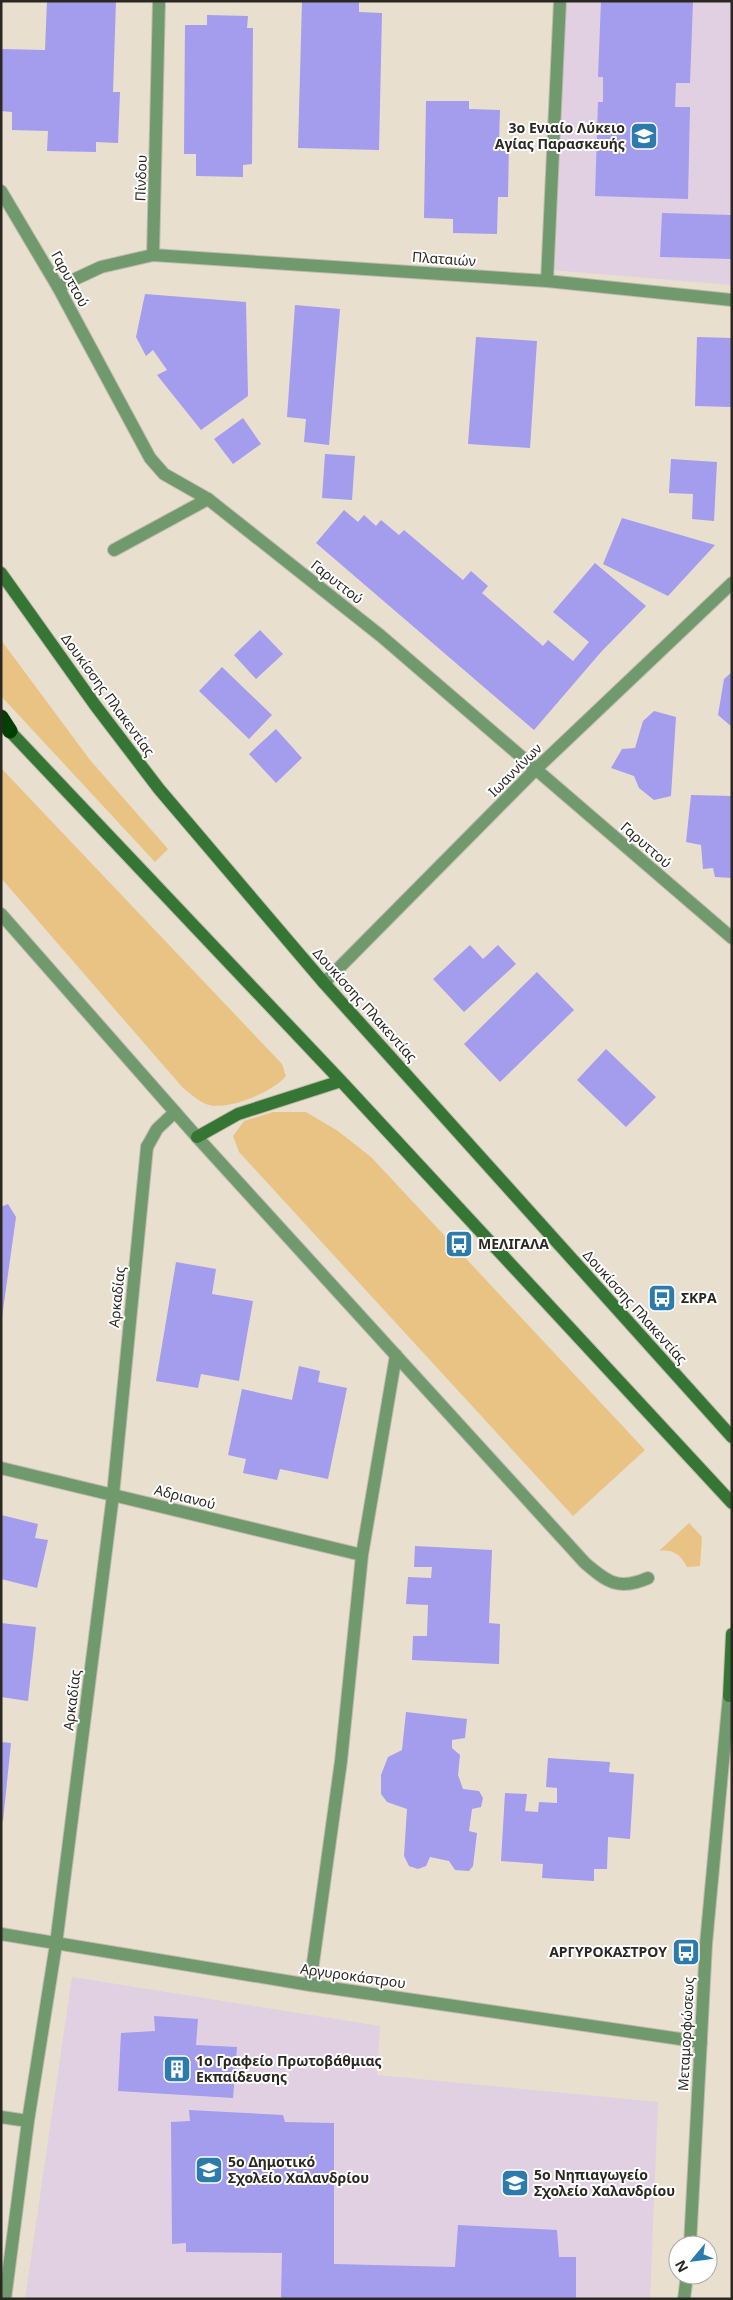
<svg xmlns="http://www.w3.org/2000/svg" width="733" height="2300" font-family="'Noto Sans',sans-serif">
  <rect width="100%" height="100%" fill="#e8dfcf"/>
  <path fill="#e0d0e2" d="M561,1H732V285L551,270Z
    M72,1977L380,2026L377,2075L658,2102L650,2299H25Z"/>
  <path fill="#e9c383" d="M1,640L90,760L168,849L155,862L1,696Z
    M1,768L282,1064L286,1076C273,1092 229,1110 209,1105C199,1102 191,1094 183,1088L1,878Z
    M273,1112H306L338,1131L371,1157L645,1450L573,1516L239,1152L233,1136L244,1121Z
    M689,1523L702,1537L700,1566L687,1567C681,1555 673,1549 659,1551Z"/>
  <path fill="#a49ced" d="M47,1H116L113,92H120L118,143L96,142V152L47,151L48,131L12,130V112L1,111V49L45,50Z
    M302,1H359V12L382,13L379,150L298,148Z
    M601,1H693L690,83H676L675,107H690L688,199L595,196L598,102H603V77H598Z
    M207,15L248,16L247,28H253L252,164L243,165V177L196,176V154H184L185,25H207Z
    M426,101H469V109L500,110L499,142L509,143L508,197H498L497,234L453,233V219L424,218Z
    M662,213L732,215V259L660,257Z
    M145,294L246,302L248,396L201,430L157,375L167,370L153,350L146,356L136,337Z
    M295,305L340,309L329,445L304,442L306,419L287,417Z
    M476,337L537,341L530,448L468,444Z
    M697,337L732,338V407L695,406Z
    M243,418L261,444L233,464L214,439Z
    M325,454L355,456L352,500L322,498Z
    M671,459L717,462L714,521L692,519L693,494L669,493Z
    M344,510L358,522L364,515L376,526L381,520L399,535L404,530L463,580L471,571L488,586L482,593L543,646L548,640L573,661L589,642L553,612L595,563L646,606L601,652L534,730L316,543Z
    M622,518L715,545L668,596L603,564Z
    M260,630L283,654L256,679L234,655Z
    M222,667L272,715L249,739L199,691Z
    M732,672V727L718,715L724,679Z
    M654,711L676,717L671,796L654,800L639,788L634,776L611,768L622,749L635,748L643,721Z
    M276,729L302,758L276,783L249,754Z
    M691,795L732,796V878L715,877L713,868L703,869L701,845L686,842Z
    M470,945L483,959L498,945L516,964L464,1012L433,979Z
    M537,972L574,1010L500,1082L464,1044Z
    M606,1049L656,1097L626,1127L577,1080Z
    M8,1204L16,1217L2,1317L1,1207Z
    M176,1262L216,1269L212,1294L253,1301L239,1381L201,1374L198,1388L156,1381Z
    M299,1366L320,1371L318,1382L347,1388L328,1479L280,1469L277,1480L243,1473L246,1459L228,1455L242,1389L292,1400Z
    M1,1515L38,1524L35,1538L48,1540L37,1588L1,1579Z
    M415,1546L492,1550L489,1623L500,1624L499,1664L412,1660L413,1636H427L428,1605L406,1604L408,1577L431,1578L432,1567H414Z
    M1,1623L36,1627L28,1701L1,1697Z
    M406,1712L467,1719L465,1738L452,1740V1748L460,1755L458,1775L463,1789L479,1791L483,1798L481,1807L472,1809L469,1831L477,1833L473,1866L469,1871L455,1870L449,1861L430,1857L426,1866L418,1869L409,1866L404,1856L407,1809L387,1802L381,1794V1775L388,1757L402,1750Z
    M1,1742L11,1743L3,1821L1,1820Z
    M548,1758L610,1762L609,1772L634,1774L630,1839L608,1837L607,1869H594V1881L542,1878L543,1864L501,1861L505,1793L527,1794L525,1811L538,1812L539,1802L557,1803V1788L546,1787Z
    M154,2016L198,2019L196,2045L237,2047L233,2098L118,2091L121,2033L155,2031Z
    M189,2110L283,2115L285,2122L334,2123V2264L455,2267L458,2225L557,2230L559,2257H576V2299H281L282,2253L186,2252V2243L172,2244L171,2122L190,2121Z"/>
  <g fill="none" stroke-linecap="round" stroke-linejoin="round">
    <g stroke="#c2baac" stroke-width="14">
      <path id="service" d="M114,550L208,499"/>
    </g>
    <g stroke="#c2baac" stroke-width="14">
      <path id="pedestrian" d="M147,1147L157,1129L175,1112"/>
    </g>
    <g stroke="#c2baac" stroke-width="14">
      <path id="minor" d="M153,255L547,281L732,300
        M547,281L560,1
        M58,287L101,267L153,255L159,1
        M324,983L536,769L732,583
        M197,1137L585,1563C607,1582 619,1591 648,1578
        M1,1468L362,1555
        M1,1934L310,1985L701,2042
        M310,1985L341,1761L362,1555L396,1355
        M1,2117L28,2121
        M5,2299L28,2121L56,1944L113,1495L147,1147"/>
    </g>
    <g stroke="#c2baac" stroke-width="14">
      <path id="tertiary" d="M1,191L58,287L150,458L164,474L208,499L381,636L732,938
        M1,914L197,1137
        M690,2245L706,1944L729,1696L732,1687
        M684,2299L687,2275"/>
    </g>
    <g stroke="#c2baac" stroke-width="14">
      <path id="secondary" d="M1,573L95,705L159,789L324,983L732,1437
        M3,724L341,1081L732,1503
        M197,1137L238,1114L341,1081
        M729,1696L732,1634"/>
    </g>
    <g stroke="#c2baac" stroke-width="16">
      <path id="motorway" d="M1,717L10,731"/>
    </g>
    <use href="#service" stroke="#709a6d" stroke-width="12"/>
    <use href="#pedestrian" stroke="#709a6d" stroke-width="12"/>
    <use href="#minor" stroke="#709a6d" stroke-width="12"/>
    <use href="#tertiary" stroke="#709a6d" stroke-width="12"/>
    <use href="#secondary" stroke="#367634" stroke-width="12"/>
    <use href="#motorway" stroke="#023f03" stroke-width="15"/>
  </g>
  <defs>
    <g id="school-square" transform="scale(1.4375)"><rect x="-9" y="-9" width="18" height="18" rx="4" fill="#2c7bad" stroke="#fff"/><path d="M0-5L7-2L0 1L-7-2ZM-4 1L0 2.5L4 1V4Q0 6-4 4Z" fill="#fff"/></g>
    <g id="bus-square" transform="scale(1.4375)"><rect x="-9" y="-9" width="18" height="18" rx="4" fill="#2c7bad" stroke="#fff"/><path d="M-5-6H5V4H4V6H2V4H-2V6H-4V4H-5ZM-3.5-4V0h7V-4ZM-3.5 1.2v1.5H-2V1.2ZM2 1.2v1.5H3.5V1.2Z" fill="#fff"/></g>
    <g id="building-square" transform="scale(1.4375)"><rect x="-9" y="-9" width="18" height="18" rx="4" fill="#2c7bad" stroke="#fff"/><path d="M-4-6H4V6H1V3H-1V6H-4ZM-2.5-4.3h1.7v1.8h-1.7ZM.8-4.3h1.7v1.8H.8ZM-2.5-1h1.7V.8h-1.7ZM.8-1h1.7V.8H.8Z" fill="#fff"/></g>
  </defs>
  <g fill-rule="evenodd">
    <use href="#school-square" x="644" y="136"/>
    <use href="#bus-square" x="459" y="1244"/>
    <use href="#bus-square" x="662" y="1298"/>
    <use href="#bus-square" x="686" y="1952"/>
    <use href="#building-square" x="177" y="2069"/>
    <use href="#school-square" x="209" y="2170"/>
    <use href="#school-square" x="515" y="2183"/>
  </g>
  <g text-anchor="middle" stroke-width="4" stroke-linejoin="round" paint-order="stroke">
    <g font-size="14" font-weight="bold" fill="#2b2822" stroke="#fff" text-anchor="start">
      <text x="625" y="133" text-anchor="end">3ο Ενιαίο Λύκειο<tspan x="625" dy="16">Αγίας Παρασκευής</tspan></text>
      <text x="478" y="1249">ΜΕΛΙΓΑΛΑ</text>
      <text x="681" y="1303">ΣΚΡΑ</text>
      <text x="667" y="1957" text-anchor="end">ΑΡΓΥΡΟΚΑΣΤΡΟΥ</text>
      <text x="196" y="2066">1ο Γραφείο Πρωτοβάθμιας<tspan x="196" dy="16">Εκπαίδευσης</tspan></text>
      <text x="228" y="2167">5ο Δημοτικό<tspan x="228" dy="16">Σχολείο Χαλανδρίου</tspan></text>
      <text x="534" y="2180">5ο Νηπιαγωγείο<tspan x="534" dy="16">Σχολείο Χαλανδρίου</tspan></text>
    </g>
    <g font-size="14" fill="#2b2822" stroke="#fff">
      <text transform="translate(141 178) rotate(-88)" y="5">Πίνδου</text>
      <text transform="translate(444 259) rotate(4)" y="5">Πλαταιών</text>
      <text transform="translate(70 279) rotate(61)" y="5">Γαρυττού</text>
      <text transform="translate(337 582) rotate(38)" y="5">Γαρυττού</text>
      <text transform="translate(108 695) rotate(54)" y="5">Δουκίσσης Πλακεντίας</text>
      <text transform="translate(515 770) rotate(-45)" y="5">Ιωαννίνων</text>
      <text transform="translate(646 845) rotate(41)" y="5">Γαρυττού</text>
      <text transform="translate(365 1005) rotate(48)" y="5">Δουκίσσης Πλακεντίας</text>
      <text transform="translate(117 1297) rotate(-84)" y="5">Αρκαδίας</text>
      <text transform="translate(635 1307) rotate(48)" y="5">Δουκίσσης Πλακεντίας</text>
      <text transform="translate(185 1497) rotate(14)" y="5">Αδριανού</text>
      <text transform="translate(72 1700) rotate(-83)" y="5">Αρκαδίας</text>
      <text transform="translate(353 1976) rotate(8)" y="5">Αργυροκάστρου</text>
      <text transform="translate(686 2034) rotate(-87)" y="5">Μεταμορφώσεως</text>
    </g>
  </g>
  <rect width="733" height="2300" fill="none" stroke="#2b2822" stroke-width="5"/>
  <g transform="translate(693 2260) rotate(241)"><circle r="24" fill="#ffffff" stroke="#aaa9a7"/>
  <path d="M0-4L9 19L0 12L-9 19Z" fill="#2c7bad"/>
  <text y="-8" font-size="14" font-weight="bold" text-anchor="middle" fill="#2b2822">N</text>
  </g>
</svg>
